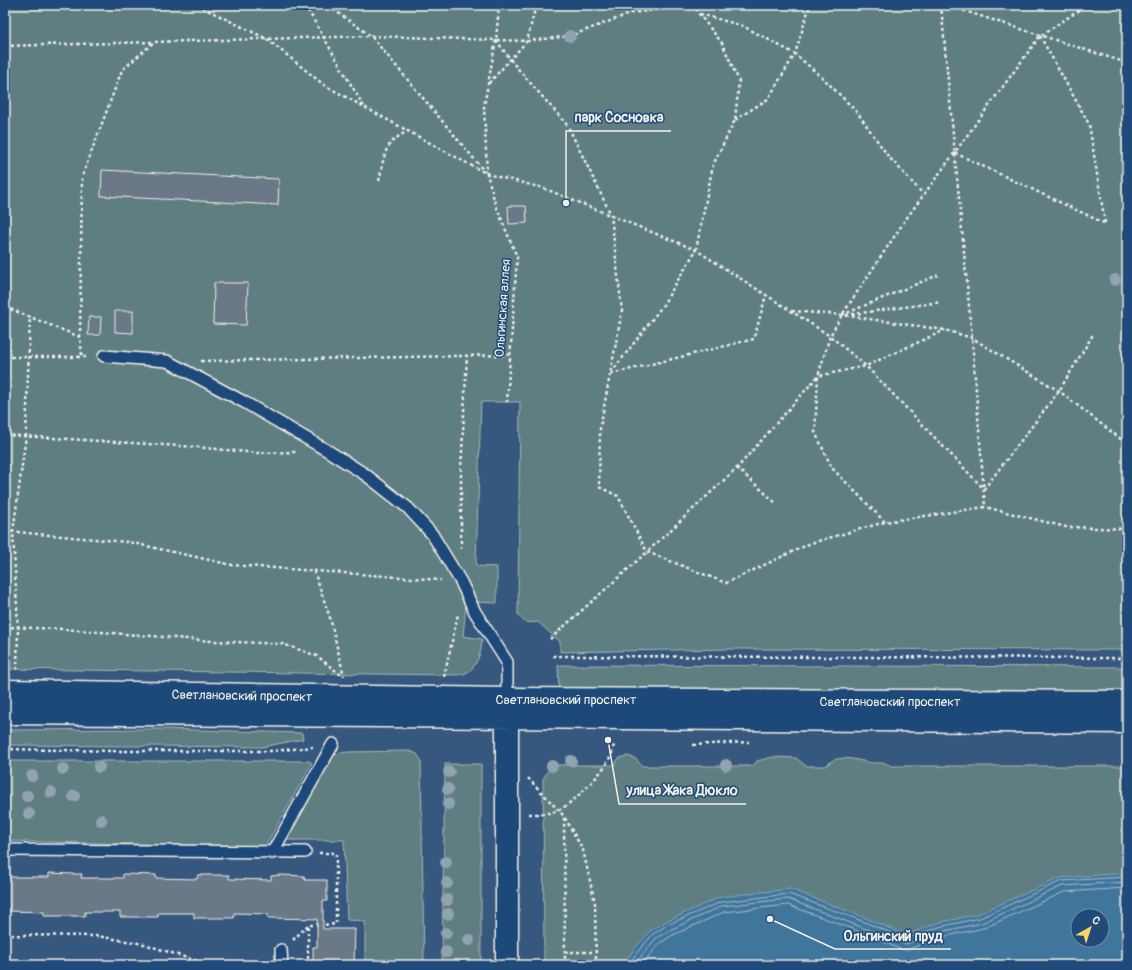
<svg xmlns="http://www.w3.org/2000/svg" width="1132" height="970" font-family="Pangolin,sans-serif">
  <rect width="100%" height="100%" fill="#36587e"/>
  <filter id="ink" filterUnits="userSpaceOnUse"><feTurbulence type="fractalNoise" baseFrequency=".025" numOctaves="2"/><feDisplacementMap in="SourceGraphic" scale="8" xChannelSelector="R" yChannelSelector="G"/><feConvolveMatrix kernelMatrix="1 2 1 2 8 2 1 2 1" color-interpolation-filters="sRGB"/></filter>
  <g filter="url(#ink)">
    <path fill="#5e7e82" stroke="#a9b8b5" fill-rule="evenodd" d="M5,5H1127V650L729,649L560,652V642L538,622C527,623 524,624 518,614L520,402H481L476,566L497,567V603L473,602L466,606L463,636L482,639C482,651 477,669 464,674C459,675 452,675 448,675L5,669Z
      M558,665L1127,667V695L559,693Z
      M161,729L302,733L303,739L262,747L5,745V730Z
      M409,751L417,754L421,760L424,965H365V921L347,920L344,840H286L332,754L348,752Z
      M628,756L636,759L642,766H753L757,761L773,757L796,758L806,766H826C837,752 858,761 873,763C880,763 885,762 891,766H1127V965H544L543,779L551,765H615C617,758 621,757 628,756ZM1078,916H1102V940H1078Z
      M5,761H309L312,763L265,847L5,841Z
      M445,764H481V965H442Z"/>
    <path fill="#3f759c" stroke="#87a7ba" fill-rule="evenodd" d="M1127,873V965H623L635,948L650,931L665,922L720,897L790,889L858,915L906,935L938,923L978,914L1060,878ZM1078,916H1102V940H1078Z"/>
    <g fill="none" stroke-linecap="round" stroke-linejoin="round">
      <path stroke="#acbfca" stroke-width="1" d="M628,965L639,950L653,934L667,925L721,902L789,894L857,919L906,939L939,927L980,918L1061,881L1127,877
        M634,965L656,938L670,930L722,906L788,899L906,944L940,932L982,923L1062,886L1127,882
        M641,965L660,943L673,935L724,912L788,905L853,929L900,949L906,950L942,937L984,928L1064,892L1127,888"/>
    </g>
    <path fill="#6a7888" stroke="#f4f1e8" d="M102,170L279,179L278,205L101,196Z
      M508,206H526L527,223L509,224Z
      M214,283H248L246,325L213,324Z
      M115,311H133V333L115,332Z
      M89,317H101L100,335H88Z
      M5,873L6,877H49V873L73,874H82L81,878H123V874L156,875V878L197,879L198,875H229V879L271,880V876L280,875L304,876L305,880H327V901H323V929H355L354,965H313V947H317V919L268,918V914L234,913V918H194V913H158V917H120V912H85V916H44V912L8,911V916H5Z"/>
    <g fill="none" stroke-linecap="round" stroke-linejoin="round">
      <g stroke="#f4f1e8" stroke-width="14">
        <path id="lane" d="M104,356L167,361L244,402L328,451L366,475L408,508L432,534L461,582L475,612L507,662V699
          M5,850L305,852
          M272,853L333,744
          M281,950L282,965"/>
      </g>
      <g stroke="#f4f1e8" stroke-width="25">
        <path id="secondary" d="M5,691L507,699L1127,702
          M507,704V965
          M5,713L1127,722"/>
      </g>
      <path stroke="#f4f1e8" stroke-width="2.5" stroke-dasharray="3 3" stroke-linecap="butt" d="M197,5L267,39L324,85L408,131
        M305,5L364,107
        M329,5L334,10L371,36L485,172
        M499,5L496,40L484,106L487,174L496,206L517,257L507,402
        M941,5L972,338L985,507
        M946,5L1127,63
        M700,14L743,26L795,54L824,79L857,112L888,156L923,194
        M1040,36L1089,124L1105,223
        M496,40L513,63L568,126L611,215L622,311L600,428L599,487L618,496L647,552L726,583L811,543L885,522L985,507L1066,527L1127,529
        M5,46L371,36L527,41L570,36L632,13L691,5
        M489,83L527,41L536,5
        M735,120L768,99L795,54L810,5
        M955,153L1104,223
        M379,181C385,155 382,144 408,131L487,174L543,188L696,250L830,336L866,366L984,489L1059,391L1094,333
        M5,307L80,337L82,357
        M792,311L842,315L945,330L972,338L1059,391L1127,444
        M842,315L938,275
        M846,315L941,302
        M80,337L82,177L122,70L154,42
        M5,357H88
        M201,361L509,355
        M1127,369V361
        M611,373L663,305L696,250L713,165L735,120L739,81L722,43L699,14L694,5
        M611,374L754,339L766,295
        M5,435L196,447L257,453L296,452
        M737,468L776,503
        M885,522L832,468L815,432L818,376L866,366L945,330
        M5,531L128,542L232,565L441,580
        M461,549V470L467,356
        M314,571L330,618L344,676
        M5,627L63,629L213,641L283,644L317,656L341,675
        M550,639L647,552L737,468L818,376L830,336L842,315L906,219L1040,36L1087,5
        M553,656L1127,658
        M17,670L18,627L13,532L26,436L30,316
        M444,677L458,614
        M693,745L749,742
        M5,749L115,751H272L313,747
        M528,778L564,816L565,965
        M529,814C539,814 550,814 559,810C574,802 602,774 609,759C612,755 613,749 614,744
        M565,818L583,850L595,903L596,965
        M319,853H336V924L323,925
        M5,935L97,936L144,944L209,965
        M293,940L308,925
        M565,952H596
        M308,965V925H317"/>
      <use href="#lane" stroke="#1f4a7a" stroke-width="11"/>
      <use href="#secondary" stroke="#1f4a7a" stroke-width="22"/>
    </g>
    <g fill="#92a3b0">
      <circle cx="570" cy="36" r="6"/>
      <circle cx="1115" cy="280" r="6"/>
      <circle cx="571" cy="761" r="6"/>
      <circle cx="726" cy="765" r="6"/>
      <circle cx="552" cy="766" r="6"/>
      <circle cx="99" cy="767" r="6"/>
      <circle cx="63" cy="769" r="6"/>
      <circle cx="449" cy="772" r="6"/>
      <circle cx="32" cy="776" r="6"/>
      <circle cx="448" cy="789" r="6"/>
      <circle cx="51" cy="792" r="6"/>
      <circle cx="27" cy="796" r="6"/>
      <circle cx="74" cy="796" r="6"/>
      <circle cx="448" cy="804" r="6"/>
      <circle cx="29" cy="814" r="6"/>
      <circle cx="101" cy="820" r="6"/>
      <circle cx="446" cy="862" r="6"/>
      <circle cx="447" cy="883" r="6"/>
      <circle cx="447" cy="900" r="6"/>
      <circle cx="448" cy="914" r="6"/>
      <circle cx="446" cy="933" r="6"/>
      <circle cx="469" cy="940" r="6"/>
      <circle cx="446" cy="952" r="6"/>
    </g>
  </g>
  <g text-anchor="middle" stroke-width="3" stroke-linejoin="round" paint-order="stroke">
    <g font-size="13" fill="#f4f1e8" stroke="#1f4a7a">
      <text transform="translate(502 308) rotate(-86)" y="5">Ольгинская аллея</text>
      <text transform="translate(242 695) rotate(1)" y="5">Светлановский проспект</text>
      <text x="566" y="704">Светлановский проспект</text>
      <text x="890" y="706">Светлановский проспект</text>
    </g>
  </g>
  <path fill="none" stroke="#f4f1e8" stroke-width="1.5" d="M566 203L566 131H671M608 740L619 804H746M770 919L835 949H951"/>
  <g fill="#f4f1e8" stroke="#1f4a7a" stroke-width="1.5">
    <circle cx="566" cy="203" r="4"/>
    <circle cx="608" cy="740" r="4"/>
    <circle cx="770" cy="919" r="4"/>
  </g>
  <g font-size="14" text-anchor="middle" font-weight="bold" fill="#f4f1e8" stroke="#1f4a7a" stroke-width="3" stroke-linejoin="round" paint-order="stroke">
    <text x="619" y="122">парк Сосновка</text>
    <text x="682" y="795">улица Жака Дюкло</text>
    <text x="893" y="941">Ольгинский пруд</text>
  </g>
  <rect width="1132" height="970" fill="none" stroke="#1f4a7a" stroke-width="20"/>
  <rect x="10" y="10" width="1112" height="950" fill="none" stroke="#f4f1e8" stroke-width="1.5" filter="url(#ink)"/>
  <g transform="translate(1090 928) rotate(39)"><circle r="19" fill="#1f4a7a" stroke="#748da6"/>
  <path d="M0-3L7 15L0 10L-7 15Z" fill="#ffd166"/>
  <text y="-6" font-size="11" font-weight="bold" text-anchor="middle" fill="#f4f1e8">С</text>
  </g>
</svg>
